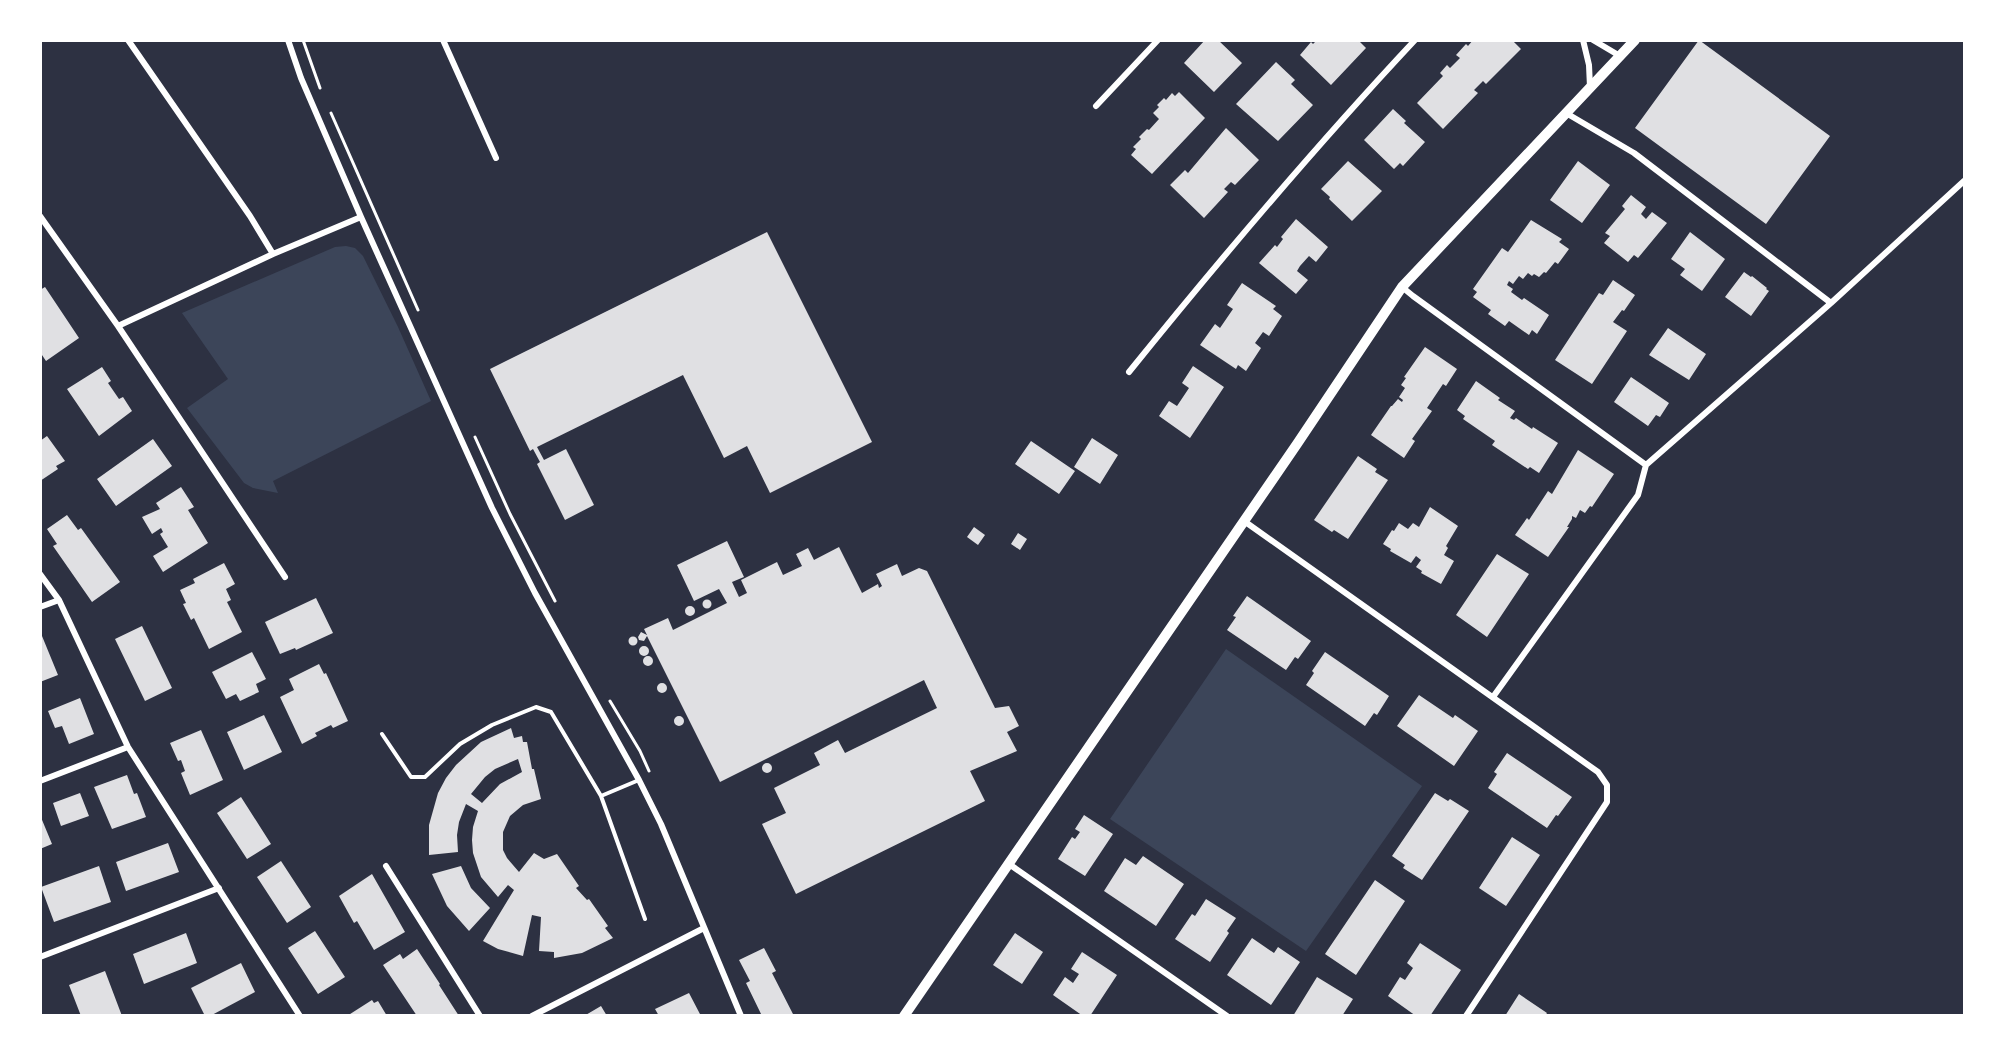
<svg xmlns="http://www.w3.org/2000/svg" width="2005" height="1056" font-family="'Libre Baskerville',serif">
  <rect width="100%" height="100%" fill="#2d3142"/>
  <path fill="#3c4559" d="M346,246L355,248L363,256L398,327L431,401L273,481L278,493L253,488L244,483L187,408L228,379L182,313L335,247Z
    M1226,649L1422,786L1306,951L1110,819Z"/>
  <path fill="#e0e0e3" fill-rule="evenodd" d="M1205,40H1218L1242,63L1214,92L1184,63Z
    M1317,40H1358L1366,48L1331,85L1300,55L1311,42L1313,44Z
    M1473,40H1512L1521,49L1486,84L1483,81L1474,90L1478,93L1443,129L1417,103L1443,76L1440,73L1447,65L1450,68L1460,58L1456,55L1466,44L1468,46Z
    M1699,40L1830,136L1766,224L1635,128Z
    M1276,62L1295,80L1291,84L1313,105L1278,141L1236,104Z
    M1179,92L1205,118L1152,174L1131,155L1136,149L1133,147L1141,139L1139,137L1147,129L1149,130L1159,119L1153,113L1159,107L1157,105L1164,98L1166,100L1172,93L1175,96Z
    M1393,109L1406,121L1404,123L1425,142L1403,166L1400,163L1394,169L1364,140Z
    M1226,128L1259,160L1235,185L1231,182L1224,189L1228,192L1204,218L1170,185L1185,170L1188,173Z
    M1348,161L1382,191L1352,221L1329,199L1330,197L1321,189Z
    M1578,161L1610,185L1582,223L1550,200Z
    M1631,195L1646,207L1641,214L1646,219L1652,212L1667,223L1638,258L1634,255L1628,262L1604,243L1610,236L1605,233L1625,209L1622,206Z
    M1296,219L1328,247L1316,262L1309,256L1300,266L1297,271L1308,280L1296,294L1259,263L1275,245L1277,247L1283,239L1281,237Z
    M1531,220L1562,239L1559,242L1569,249L1558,264L1555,262L1546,273L1544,272L1539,277L1534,274L1532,276L1528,273L1523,279L1519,276L1513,284L1509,281L1507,285L1513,289L1511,292L1522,300L1524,298L1549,315L1537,334L1532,330L1529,335L1509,321L1505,326L1488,314L1491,310L1473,297L1477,292L1473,289L1502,248L1508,252Z
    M767,232L872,442L770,493L747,446L724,458L683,375L537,447L544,460L566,449L594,505L565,520L537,464L540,462L533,449L530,451L490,369Z
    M1690,232L1725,259L1702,291L1680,275L1685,269L1671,259Z
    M1744,272L1751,277L1752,276L1767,288L1766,289L1769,291L1751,316L1725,297Z
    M1613,280L1635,295L1624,311L1622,310L1613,322L1627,331L1592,384L1555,360L1599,293L1603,295Z
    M1242,283L1276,306L1273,309L1282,316L1269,336L1263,332L1255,343L1261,348L1246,371L1238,365L1236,369L1200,345L1215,324L1220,328L1233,309L1227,305Z
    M45,287L79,338L46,361L40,352V290Z
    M1668,328L1706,354L1689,380L1649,355Z
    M1425,347L1457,369L1446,386L1443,384L1427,408L1432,411L1412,439L1415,441L1404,458L1371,435L1391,406H1392L1398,399L1402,402L1403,400L1399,397L1405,388L1401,385L1406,378L1404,377Z
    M1193,366L1224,387L1190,438L1159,416L1169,401L1177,406L1189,388L1182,383Z
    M102,367L111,381L108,383L119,399L123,397L132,411L99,436L67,389Z
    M1631,377L1669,403L1660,417L1656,415L1648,426L1614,402Z
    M1476,381L1500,398L1498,400L1515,411L1510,418L1514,420L1516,418L1532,429L1533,427L1558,443L1539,473L1530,467L1528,469L1492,445L1495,441L1463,419L1465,416L1457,410Z
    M47,436L65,461L56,466L58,469L40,481V441Z
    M1092,438L1118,455L1100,484L1074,467Z
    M153,439L172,466L116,506L97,479Z
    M1031,441L1075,471L1059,494L1015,464Z
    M1578,450L1614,474L1592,507L1590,506L1585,513L1580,510L1576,518L1572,516V519L1567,527H1569L1548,557L1515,535L1527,518L1529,520L1548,491L1552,494Z
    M1358,456L1377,469L1375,472L1388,480L1348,539L1334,530L1332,532L1314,520Z
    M181,487L194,507L188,510L208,543L163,572L153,556L168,547L160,534L163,532L161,528L152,534L142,517L160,509L156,503Z
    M1430,507L1458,526L1446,546L1448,548L1444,555L1454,561L1441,584L1421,573L1422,571L1416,567L1421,560L1416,556L1411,563L1390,551L1391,549L1383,544L1392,530L1394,531L1399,523L1408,529L1413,523L1419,527Z
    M67,515L78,530L81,528L120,582L92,602L53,546L57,544L47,529Z
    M974,527L985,535L978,545L967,537Z
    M1018,533L1027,539L1020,550L1011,544Z
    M727,541L744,577L732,582L739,597L747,593L741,580L777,562L783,575L802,566L796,554L808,548L814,560L839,547L862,593L878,584L879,588L882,586L876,574L897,564L902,576L919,568L927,571L995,708L1009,706L1019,726L1007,732L1017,751L970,771L985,801L796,894L762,824L786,813L774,788L820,765L814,753L838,740L845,753L937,708L924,680L720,782L647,636L644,641L639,640L638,637L641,632L647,635L644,629L668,618L673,630L727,603L719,589L694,601L677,565Z
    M1497,554L1529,574L1487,637L1456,615Z
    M224,563L235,584L226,589L231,600L227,602L242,632L209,649L194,618L191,620L183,604L186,603L180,590L195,583L193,579Z
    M1247,596L1311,641L1298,659L1295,657L1286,670L1227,630L1236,617L1233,616Z
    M316,598L333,633L296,650L295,648L280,654L265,622Z
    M702.5 604a4.5 4.5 0 1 1 9 0a4.5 4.5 0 1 1-9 0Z
    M685 611a5 5 0 1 1 10 0a5 5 0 1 1-10 0Z
    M142,626L172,688L145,701L115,639Z
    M40,636H42L58,675L40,682Z
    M628.5 641a4.5 4.5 0 1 1 9 0a4.5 4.5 0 1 1-9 0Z
    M639 651a5 5 0 1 1 10 0a5 5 0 1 1-10 0Z
    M252,652L266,679L256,684L259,692L240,701L236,694L226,699L212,672Z
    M1325,652L1389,696L1377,715L1374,713L1365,726L1306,685L1314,673L1312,671Z
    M643 661a5 5 0 1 1 10 0a5 5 0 1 1-10 0Z
    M319,664L324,674L326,673L348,721L333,728L331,725L315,733L317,736L302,744L280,697L294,690L289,679Z
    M657 688a5 5 0 1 1 10 0a5 5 0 1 1-10 0Z
    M1419,695L1453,718L1455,715L1478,731L1454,766L1397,726Z
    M80,698L94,734L69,744L62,726L55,728L48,711Z
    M264,715L282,752L244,770L227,732Z
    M674 721a5 5 0 1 1 10 0a5 5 0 1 1-10 0Z
    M511,728L514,738L522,736L523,742H527L532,769H534L541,799L523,805L510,816L503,832V850L507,858L519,872L534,853L544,859L557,854L579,886L576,888L587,900L589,899L608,926L605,928L613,938L582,953L554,958V952L539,951L541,917L532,915L523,956L498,949L483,941L514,890L508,885L498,897L481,877L473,853L472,840L473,827L478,811L466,804L459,822L457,835L458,852L429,855V825L438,793L446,778L456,765L481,742ZM518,759L522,772L500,784L482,803L471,794L485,777L495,769Z
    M201,730L223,780L190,795L181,773L185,771L181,760L178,761L170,743Z
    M1507,753L1572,797L1558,816L1556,815L1547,828L1488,788L1497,774L1494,772Z
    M762 768a5 5 0 1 1 10 0a5 5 0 1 1-10 0Z
    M127,775L134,794L137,793L146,817L112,829L94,787Z
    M80,793L89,816L61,826L53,803Z
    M1435,793L1448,801L1450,799L1469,811L1422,880L1403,868L1405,865L1392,856Z
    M241,797L271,844L247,859L217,813Z
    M40,815L52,844L40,849Z
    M1084,815L1113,834L1085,876L1058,859L1072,837L1075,839L1080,832L1075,829Z
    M1512,837L1540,855L1506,906L1479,888Z
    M168,843L179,872L126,891L116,862Z
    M1143,856L1184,884L1156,926L1104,891L1125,858L1136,865Z
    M281,861L311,907L287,923L257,877Z
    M99,866L111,902L54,922L41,887Z
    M461,866L471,888L490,908L469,931L447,906L432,874Z
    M372,874L405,932L374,950L357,921L354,923L339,896Z
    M1375,880L1405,901L1356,975L1325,954Z
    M1206,899L1236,918L1227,931L1229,933L1210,962L1175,939L1192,914L1195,916Z
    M315,931L345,977L318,994L288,948Z
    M186,933L197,963L144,984L133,954Z
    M1015,933L1043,952L1022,984L993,965Z
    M1252,938L1274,953L1278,947L1300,962L1271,1005L1227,975Z
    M1420,943L1461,970L1430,1016H1416L1388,996L1400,977L1405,980L1413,968L1407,963Z
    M764,948L776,971L772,973L794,1016H762L746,983L750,981L739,960Z
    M417,949L440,984L439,985L459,1016H417L383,965L400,954L403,959Z
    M1082,952L1117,975L1090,1016H1083L1053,995L1065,977L1073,983L1079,974L1071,969Z
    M241,963L255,992L210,1016H205L191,988Z
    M105,971L122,1016H81L69,985Z
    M1317,977L1353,999L1342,1016H1293Z
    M689,993L701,1016H659L655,1009Z
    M1519,994L1547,1013L1545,1016H1505Z
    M372,1000L374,1003L378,1001L387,1016H347Z
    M601,1006L607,1016H584Z"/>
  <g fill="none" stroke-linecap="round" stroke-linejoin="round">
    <path stroke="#fff" stroke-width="3" d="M303,40L320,88
      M331,113L418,310
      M475,437L510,514L555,601
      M610,701L640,751L649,771"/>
    <path stroke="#fff" stroke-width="4" d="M382,734L411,777H425L460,744L492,725L536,707L551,712L601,796L639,780
      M601,796L645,919"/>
    <path stroke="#fff" stroke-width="6" d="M128,40L250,216L273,254
      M288,40L301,78L361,217L492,508L535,593L639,780L661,824L741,1016
      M443,40L496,158
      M1583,40L1589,65L1590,87
      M1593,40L1620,56
      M1096,106L1158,40
      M1566,113L1634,153L1831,303
      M40,216L118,326L285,577
      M1402,287L1413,296L1646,465
      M118,326L273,254L361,217
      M1129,372C1221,258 1315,147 1415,40
      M1646,465L1831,303L1964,181
      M1244,521L1598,772L1607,785V802L1466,1016
      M40,574L59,600L128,747L300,1016
      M40,607L59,600
      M1493,697L1638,495L1646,465
      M40,781L128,747
      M1009,864L1227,1016
      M386,866L480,1016
      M40,957L219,888
      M532,1016L704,928"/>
    <path stroke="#fff" stroke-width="10" d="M904,1016L1297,444L1402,287L1635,40"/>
  </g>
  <rect width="2005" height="1056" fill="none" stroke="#ffffff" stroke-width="84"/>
</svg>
